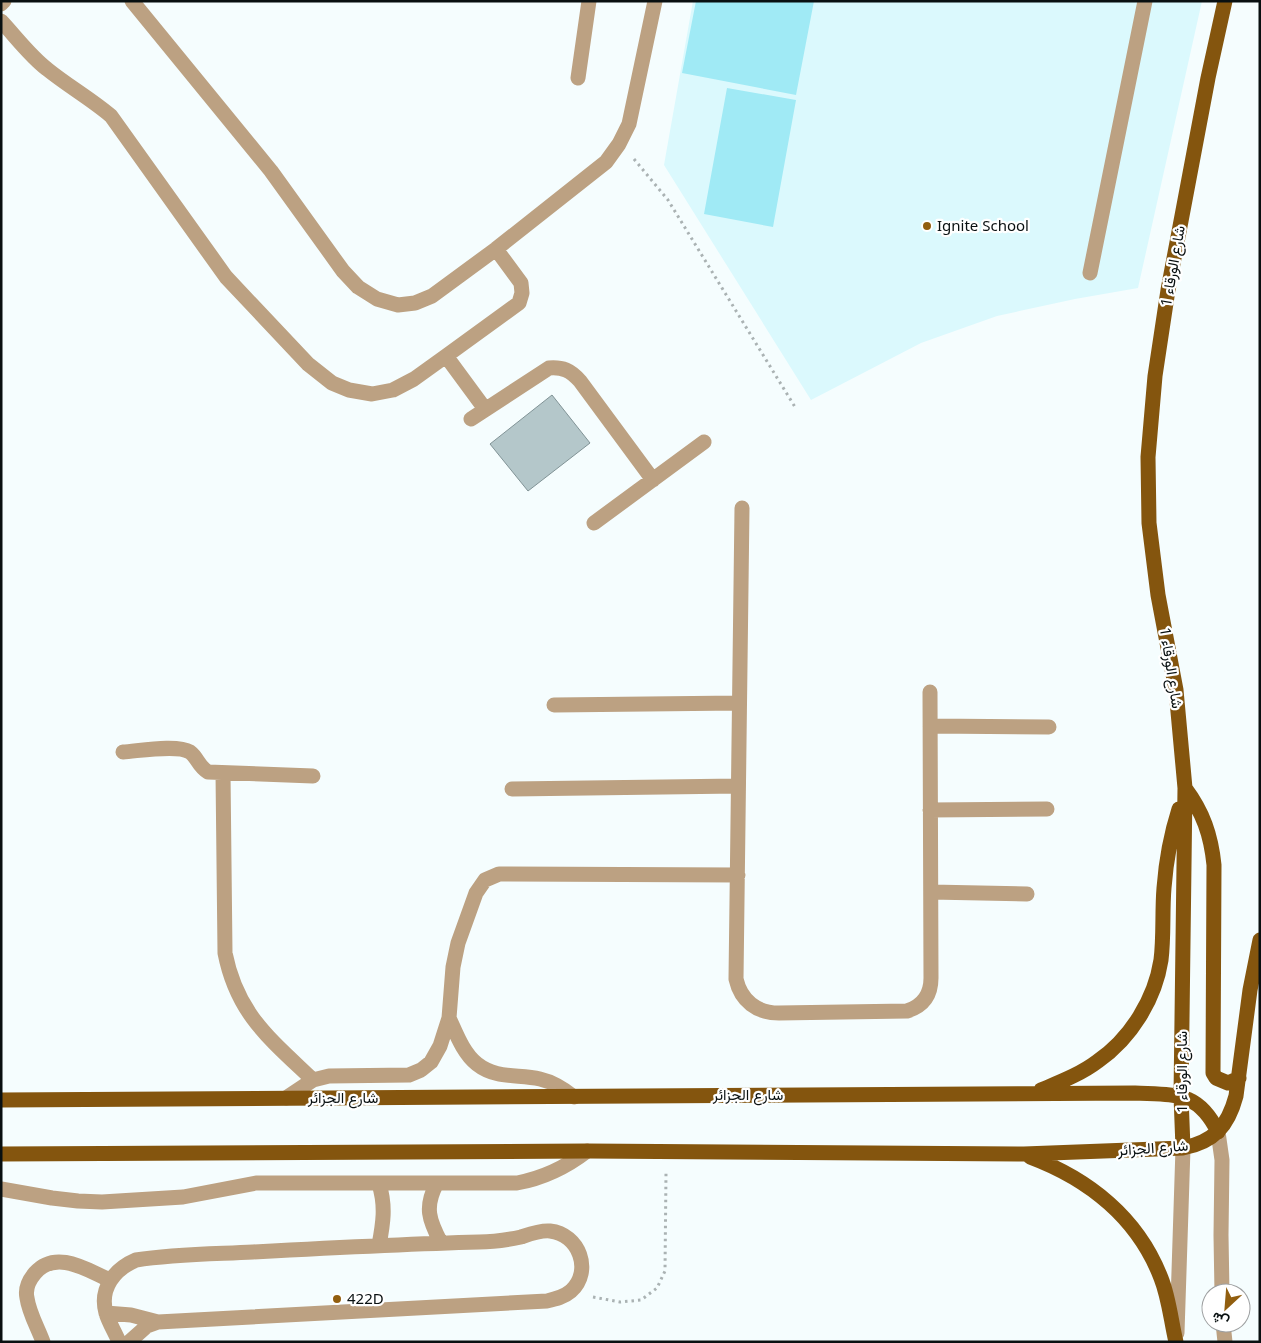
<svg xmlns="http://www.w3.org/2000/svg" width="1261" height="1343" font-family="'Noto Sans',Vazirmatn,sans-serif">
  <rect width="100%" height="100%" fill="#f5fdfe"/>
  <path fill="#dbf9fd" d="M693,1H1202L1138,288L1075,299L997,316L921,343L811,400L664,165Z"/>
  <path fill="#a0eaf5" d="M696,1H814L796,95L682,73Z
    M727,88L796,100L773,227L704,214Z"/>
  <path fill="#b4c7ca" stroke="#819396" d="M552,395L590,443L528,491L490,444Z"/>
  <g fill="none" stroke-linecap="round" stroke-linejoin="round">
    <path stroke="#aab2b3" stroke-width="3" stroke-dasharray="2.5 4" stroke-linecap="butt" d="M634,159L668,200L795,407
      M593,1297L620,1302L641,1300L657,1288L665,1271L666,1173"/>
    <path stroke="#bca182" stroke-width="15" d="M132,1L271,171L343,271L358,287L377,299L398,305L415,303L432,296L496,249L606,162L619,144L629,124L655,1
      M1,4L4,1
      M1,21C16,37 30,56 47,69C68,86 91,99 111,116L226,277L308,364L332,383L349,390L372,394L393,390L414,379L446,356L519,303L522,293L521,283L496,249
      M578,78L589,1
      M1090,273L1145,1
      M446,356L485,409
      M471,419L549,368C563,367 570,370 580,381L653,480
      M742,508L736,979C741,1001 757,1013 779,1013L907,1011C923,1006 931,995 931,978L930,692
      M594,523L704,442
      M554,705L739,703
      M930,726L1049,727
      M123,752C139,751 177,744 190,752C198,758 198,766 208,772L313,776
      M223,773L225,953C237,1014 270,1039 313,1080
      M512,789L738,786
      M930,810L1047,809
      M931,892L1027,894
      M449,1018C456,1033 463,1053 477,1064C496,1079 518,1074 540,1079C553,1082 564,1089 574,1097
      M286,1098L313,1080L329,1076L409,1075L421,1070L431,1062L440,1046L449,1018L453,967L458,943L476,893L485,880L499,874H507L738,875
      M1218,1132L1222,1160L1221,1235L1222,1293
      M437,1183C424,1207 429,1220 441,1243
      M379,1184C386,1206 383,1224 379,1245
      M1,1189L52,1198L78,1201L102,1202L183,1197L256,1183H517C544,1178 565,1168 587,1151
      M106,1313L131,1315L158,1322
      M1223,1323L1225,1342
      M1177,1333L1183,1148
      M43,1342C38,1328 29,1313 27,1298C25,1289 29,1280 35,1273C56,1249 87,1270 110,1280
      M119,1342C115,1332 109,1323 106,1313C99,1288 115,1269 136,1260C174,1254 214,1254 253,1252C328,1248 404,1244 479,1242C493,1242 507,1240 521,1237C530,1234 541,1230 550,1231C579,1234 593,1271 571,1291C564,1297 556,1299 547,1301L158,1322L147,1326L129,1342"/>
    <path stroke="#84550e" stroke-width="15" d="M1185,788C1203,812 1211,835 1214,865L1213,1073L1216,1078L1228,1083L1239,1078
      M1041,1090C1060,1082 1081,1074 1098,1061C1131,1038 1155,999 1161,960C1164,936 1162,912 1164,888C1166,861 1171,834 1179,809
      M1,1100L1135,1093C1175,1095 1198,1091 1218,1132
      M1183,1148L1181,1096L1185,788L1176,690L1158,595L1149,523L1148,457L1155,376L1168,290L1208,78L1225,1
      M1,1154L587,1151L1024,1154L1183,1148C1214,1142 1228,1126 1236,1096L1250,990L1260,940
      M1030,1157C1089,1179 1138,1218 1161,1278C1169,1298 1171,1321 1176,1342"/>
  </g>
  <g fill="#915e0f" stroke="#fff" stroke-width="2">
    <circle cx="927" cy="226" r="5"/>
    <circle cx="337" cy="1299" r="5"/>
  </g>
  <g text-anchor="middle" stroke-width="4.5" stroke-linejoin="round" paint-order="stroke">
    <g font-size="15" fill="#091011" stroke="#fff" text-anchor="start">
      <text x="937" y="231">Ignite School</text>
      <text x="347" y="1304">422D</text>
    </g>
    <g font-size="15" fill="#091011" stroke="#fff">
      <text transform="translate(1173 266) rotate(-80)" y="5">شارع الورقاء 1</text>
      <text transform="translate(1171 668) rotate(81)" y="5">شارع الورقاء 1</text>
      <text transform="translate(1182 1072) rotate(-90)" y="5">شارع الورقاء 1</text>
      <text x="748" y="1100">شارع الجزائر</text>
      <text x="343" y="1103">شارع الجزائر</text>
      <text transform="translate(1153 1148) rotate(-4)" y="5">شارع الجزائر</text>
    </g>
  </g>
  <rect width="1261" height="1343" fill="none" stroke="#091011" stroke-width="5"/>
  <g transform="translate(1226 1308) rotate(206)"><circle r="24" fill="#ffffff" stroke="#9d9fa0"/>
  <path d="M0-4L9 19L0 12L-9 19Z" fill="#915e0f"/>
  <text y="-8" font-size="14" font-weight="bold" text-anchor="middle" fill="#091011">ش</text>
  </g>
</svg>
